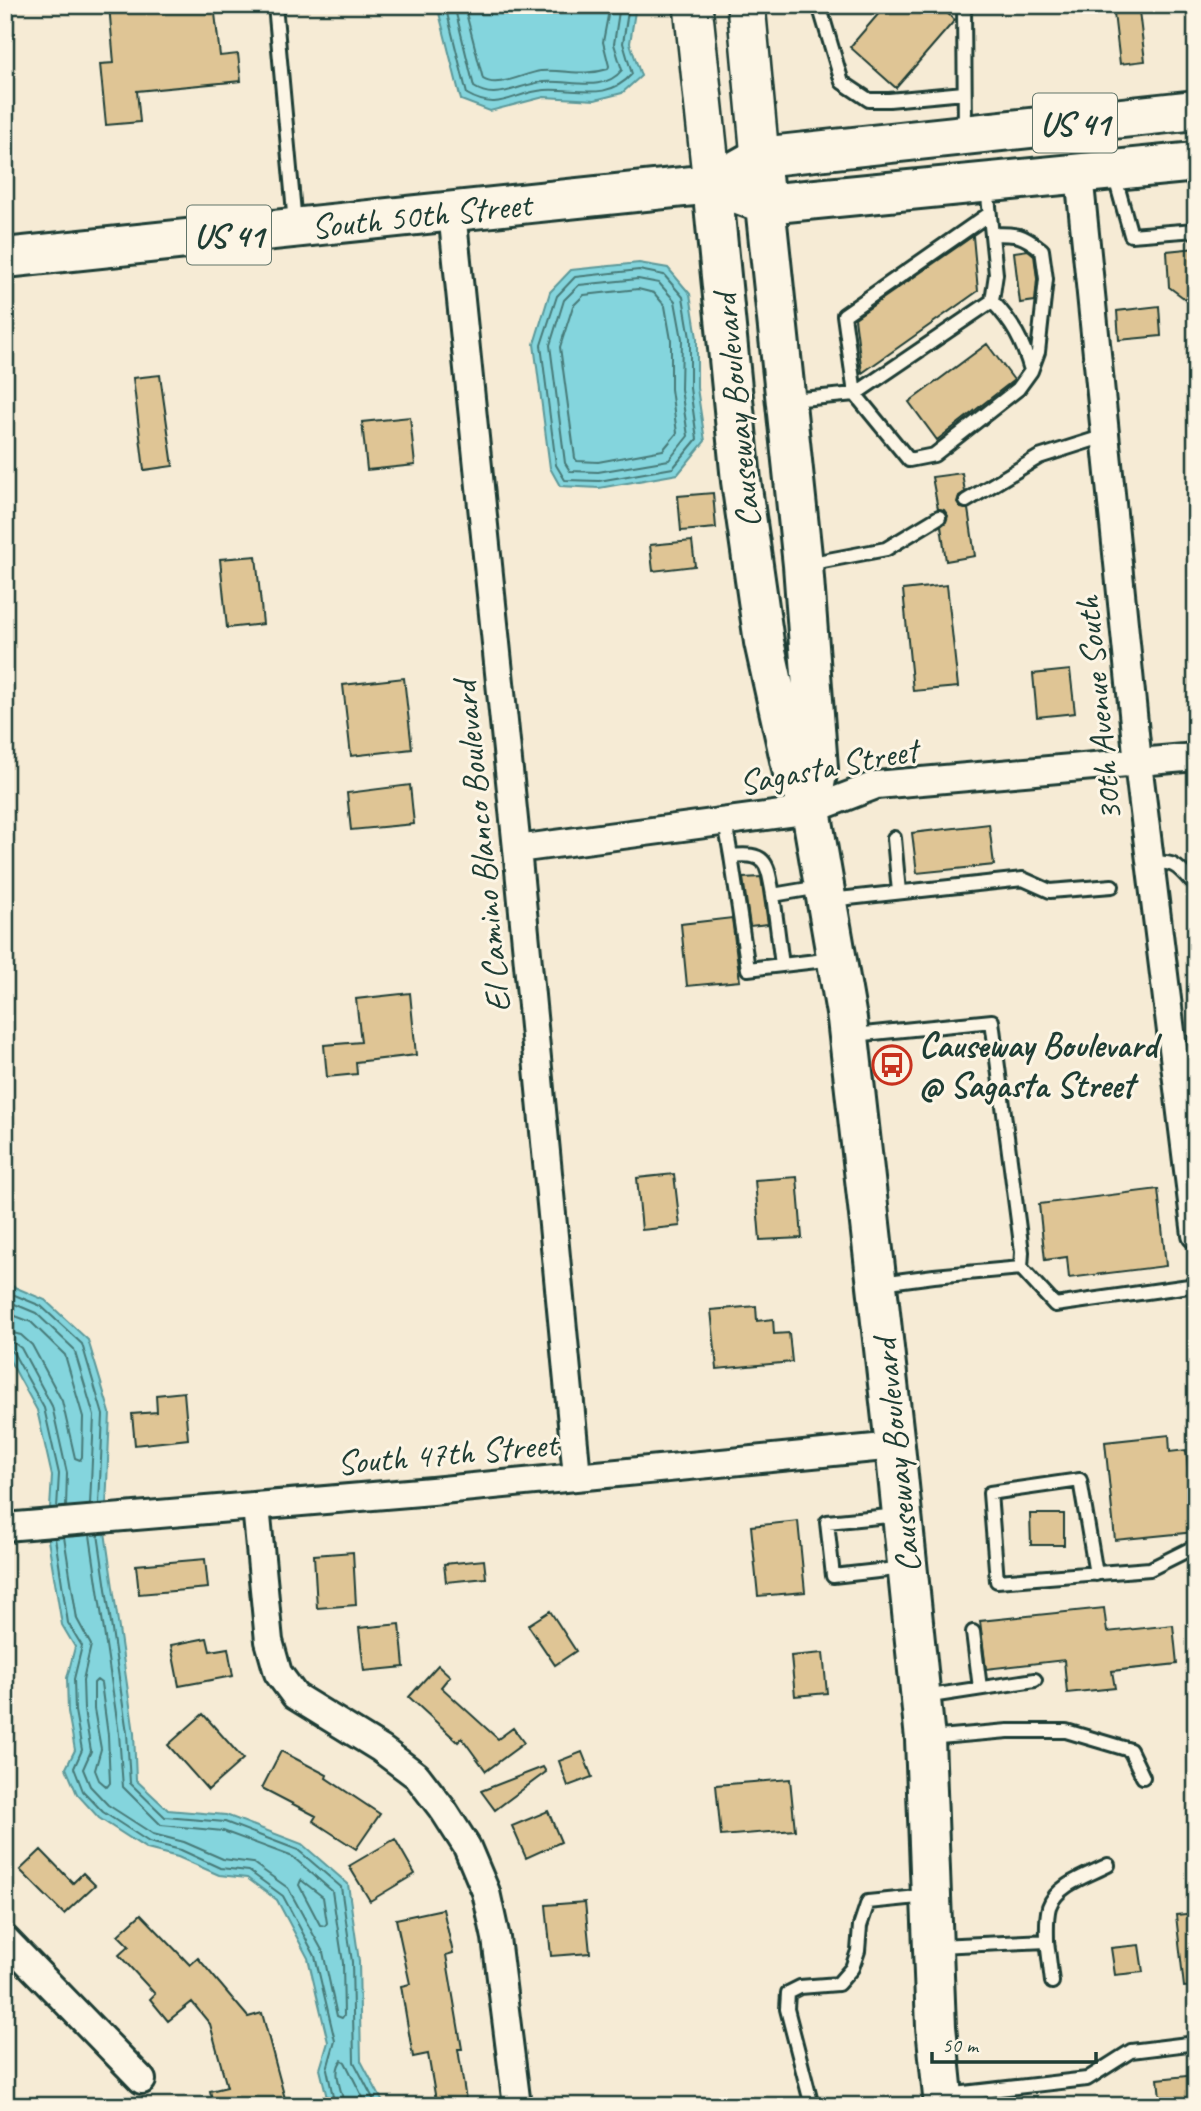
<svg xmlns="http://www.w3.org/2000/svg" width="1201" height="2111" font-family="Caveat,sans-serif">
  <rect width="100%" height="100%" fill="#f6ebd5"/>
  <filter id="ink" filterUnits="userSpaceOnUse"><feTurbulence type="fractalNoise" baseFrequency=".0143" numOctaves="2"/><feDisplacementMap in="SourceGraphic" scale="14" xChannelSelector="R" yChannelSelector="G"/><feConvolveMatrix kernelMatrix="1 2 1 2 8 2 1 2 1" color-interpolation-filters="sRGB"/></filter>
  <g filter="url(#ink)">
    <path fill="#84d5dd" stroke="#5c9899" stroke-width="2" d="M437,5H636L630,43L641,76L622,93L595,100L544,97L490,111L461,100Z
      M639,263L668,268L690,294L697,338V388L705,441L678,474L599,488L560,486L550,468L534,344L550,292L571,270Z
      M5,1283L45,1300L88,1340L110,1413L105,1532L134,1733L136,1780L168,1810L226,1815L302,1844L348,1884L359,1961L361,2061L385,2106H329L320,2069L328,2042L308,1958L277,1900L247,1878L219,1875L178,1857L147,1849L99,1818L77,1794L66,1768L75,1750L68,1712L67,1678L75,1647L62,1625L48,1540L52,1476L37,1410L5,1352Z"/>
    <g fill="none" stroke-linecap="round" stroke-linejoin="round">
      <path stroke="#477a78" stroke-width="2" d="M445,5L467,94C500,113 513,92 545,90C577,88 607,102 632,74L623,43L629,5
        M454,5L474,87C496,102 519,84 543,82C568,79 603,94 622,70L614,44L620,5
        M464,5L483,79C498,89 524,73 541,71C565,69 583,77 608,69L609,66L603,42L610,5
        M639,270L664,275L683,297L690,338V388L697,439L673,468L599,481L565,480L556,465L541,345L557,296L575,277Z
        M638,279L659,283L675,301L682,339L681,389L688,436L669,460L598,472L570,471L565,463L550,345L564,300L579,285Z
        M638,289L654,293L665,306L671,340V389L677,433L663,450L598,462L577,461L575,458L560,347L573,306L584,295Z
        M5,1291L41,1306L82,1344L103,1415L99,1504
        M5,1300L36,1313L74,1349L94,1416L90,1505
        M5,1312L31,1322L65,1355L83,1417L82,1457L80,1460L75,1458L62,1401L32,1345L21,1335L5,1331
        M5,1341L14,1343L21,1348L52,1406L67,1473L66,1507
        M5,1350L11,1351L14,1354L44,1408L59,1474L57,1508
        M98,1534L127,1733L130,1783L165,1817L225,1822L298,1850L341,1887L352,1962L354,2062L377,2106
        M64,1537L77,1619L91,1645L83,1680L84,1710L91,1751L83,1769L90,1786L108,1805L153,1834L184,1842L223,1859L253,1863L288,1888L323,1952L337,2016L342,2018L344,2015L343,1963L332,1891L293,1857L223,1831L161,1825L123,1787L119,1734L90,1535
        M55,1538L68,1623L82,1646L74,1679L75,1711L82,1750L74,1768L83,1791L103,1812L149,1842L181,1850L220,1868L249,1871L283,1896L315,1956L335,2041L327,2069L335,2106
        M97,1680L101,1683L108,1735L110,1783L107,1787L99,1780L95,1770L101,1749L94,1709V1683Z
        M301,1880L323,1897L327,1923L325,1926L320,1925L299,1885Z
        M344,2106C343,2091 331,2072 342,2060L345,2062L367,2106"/>
    </g>
    <path fill="#dfc595" stroke="#1f3d34" stroke-width="2" d="M109,5H144V7L214,5L220,56L238,54L241,81L137,91L140,122L106,125L100,64L114,63Z
      M886,5H938L955,20L896,88L850,47Z
      M1139,11L1145,61L1120,64L1114,13Z
      M973,236L978,291L862,373L855,318Z
      M1196,248V307L1169,287L1167,251Z
      M1028,250L1034,255L1037,279L1035,301L1020,303L1014,252Z
      M1159,306L1161,336L1119,340L1117,311Z
      M987,344L1014,380L937,440L909,402Z
      M160,375L173,466L144,470L133,378Z
      M410,417L415,465L367,470L362,422Z
      M962,473L965,492L959,496L957,502L961,508L968,509L975,556L946,561L941,526L946,522L948,516L944,510L938,509L932,477Z
      M713,493L716,528L681,531L678,496Z
      M692,541L695,566L653,571L650,545Z
      M256,556L263,624L227,628L220,559Z
      M947,585L958,687L913,691L903,590Z
      M1070,670L1075,713L1037,717L1033,674Z
      M404,678L412,749L351,756L343,685Z
      M410,785L414,824L351,830L347,793Z
      M989,824L994,865L917,873L912,833Z
      M761,877L768,924L750,926L743,878Z
      M732,918L740,981L687,986L681,924Z
      M410,993L416,1055L356,1062L357,1074L327,1077L324,1045L361,1042L356,999Z
      M674,1174L680,1226L642,1230L637,1178Z
      M797,1177L802,1238L760,1240L755,1180Z
      M1158,1189L1166,1266L1069,1278L1067,1257L1045,1260L1039,1204Z
      M756,1306L757,1321L773,1319L774,1334L789,1333L792,1362L717,1369L711,1310Z
      M184,1392L188,1439L135,1445L132,1414L157,1412L156,1395Z
      M1169,1435L1170,1452L1186,1450L1195,1532L1115,1540L1105,1442Z
      M1030,1514H1064V1545H1031Z
      M798,1521L805,1592L758,1596L751,1526Z
      M353,1552L356,1605L317,1608L314,1555Z
      M205,1559L208,1588L139,1594L136,1565Z
      M484,1560L486,1578L446,1582L444,1564Z
      M1104,1608L1107,1632L1173,1625L1177,1664L1112,1671L1115,1688L1067,1693L1064,1660L986,1669L980,1621Z
      M550,1611L576,1651L555,1665L528,1625Z
      M400,1624L404,1667L364,1671L359,1628Z
      M207,1638L210,1651L228,1648L233,1676L179,1686L171,1645Z
      M823,1653L827,1693L795,1696L791,1656Z
      M438,1665L450,1676L441,1687L498,1739L513,1728L524,1743L486,1771L462,1738L458,1742L409,1697Z
      M203,1714L243,1759L208,1790L168,1745Z
      M281,1751L327,1775L326,1778L380,1814L356,1849L313,1821L316,1816L262,1788Z
      M582,1752L592,1777L568,1786L559,1761Z
      M543,1767L546,1772L495,1810L481,1791Z
      M790,1779L795,1830L721,1836L716,1785Z
      M548,1811L561,1842L526,1858L512,1826Z
      M395,1839L415,1874L370,1901L349,1866Z
      M41,1850L73,1883L83,1873L95,1885L64,1914L20,1870Z
      M585,1902L590,1953L551,1956L546,1905Z
      M443,1909L453,1953L446,1955L462,2049H458L467,2106H437L428,2054L413,2057L401,1986L410,1984L396,1919Z
      M1196,1913V1986L1184,1987L1176,1915Z
      M141,1914L190,1965L198,1958L248,2017L262,2013L287,2106H214L210,2091L227,2087L210,2024L192,2002L168,2021L150,1999L155,1994L119,1955L129,1946L118,1935Z
      M1139,1945L1143,1972L1115,1975L1111,1948Z
      M1196,2075V2106H1161L1158,2079Z"/>
    <g fill="none" stroke-linecap="round" stroke-linejoin="round">
      <g stroke="#1f3d34" stroke-width="18">
        <path id="lane" d="M275,5L295,224
          M819,5L842,82L869,100H889L964,93
          M962,5L964,7L965,130
          M1114,174L1131,235L1196,230
          M989,214L844,315L855,394L909,460L934,455L1018,389L1031,371L1038,352L1046,279L1042,250C1022,234 1017,234 992,234
          M992,301C1013,323 1023,342 1031,370
          M791,400L855,394L992,301L996,274L987,187
          M966,501L1039,457L1105,436
          M807,564L886,549L939,517
          M725,822L731,856C768,852 767,863 773,895
          M894,838L899,892
          M731,856L748,969L782,965
          M1150,863C1173,861 1177,865 1191,881L1196,882
          M820,887L773,895L782,965L834,959
          M830,900L1023,879L1050,891L1112,886
          M854,1035L992,1021L1022,1252L1021,1268
          M881,1283L934,1276L1021,1268L1055,1305L1196,1285
          M899,1515L827,1522L833,1576L905,1568
          M1096,1574L1080,1480L990,1493L997,1581L1150,1569L1196,1546
          M973,1632L980,1688
          M924,1697L1035,1680
          M928,1738L1008,1731H1066L1130,1750L1143,1777
          M1047,1941L1052,1982
          M937,1946L1047,1941C1047,1930 1046,1918 1049,1907C1057,1884 1089,1875 1108,1865
          M946,2095L1087,2079L1131,2051L1196,2043
          M812,2106L787,2009L788,1993L800,1987L838,1984L852,1968L858,1951L860,1926L868,1902L928,1896"/>
      </g>
      <g stroke="#1f3d34" stroke-width="32">
        <path id="street" d="M1079,174L1138,763L1196,1235
          M452,212L517,849L577,1476
          M517,849L811,810L876,785L1196,757
          M256,1506L269,1641L278,1673L295,1696L381,1749L417,1776L444,1811L467,1847L486,1892L496,1938L517,2106
          M5,1527L432,1491L895,1446
          M5,1939L142,2080"/>
      </g>
      <g stroke="#1f3d34" stroke-width="42">
        <path id="secondary" d="M693,5L712,184
          M746,5L760,157"/>
      </g>
      <g stroke="#1f3d34" stroke-width="44">
        <path id="primary" d="M760,157L803,565L818,768L811,806
          M712,184L741,481L764,642L793,773L811,810L847,1019L895,1446L925,1739L936,2027L944,2106
          M741,195L765,204L1196,162
          M5,258L712,184L760,157L1196,110"/>
      </g>
      <use href="#lane" stroke="#fcf5e5" stroke-width="12"/>
      <use href="#street" stroke="#fcf5e5" stroke-width="26"/>
      <use href="#secondary" stroke="#fcf5e5" stroke-width="37"/>
      <use href="#primary" stroke="#fcf5e5" stroke-width="38"/>
    </g>
  </g>
  <defs>
    <g id="bus-ring" transform="scale(2.0125)"><circle r="9.5" fill="#fcf5e5" stroke="#c8321e" stroke-width="1.5"/><path d="M-5-6H5V4H4V6H2V4H-2V6H-4V4H-5ZM-3.5-4V0h7V-4ZM-3.5 1.2v1.5H-2V1.2ZM2 1.2v1.5H3.5V1.2Z" fill="#c8321e"/></g>
  </defs>
  <g fill-rule="evenodd">
    <use href="#bus-ring" x="892" y="1065"/>
  </g>
  <g text-anchor="middle" stroke-width="6" stroke-linejoin="round" paint-order="stroke">
    <g fill="#fcf5e5" stroke="#617469" stroke-width="2">
      <rect x="1033" y="93.5" width="84" height="59" rx="5"/>
      <rect x="187" y="205.5" width="84" height="59" rx="5"/>
    </g>
    <g font-size="33" font-weight="bold" fill="#1f3d34">
      <text x="1075" y="135">US 41</text>
      <text x="229" y="247">US 41</text>
    </g>
    <g font-size="35" fill="#1f3d34" stroke="#fcf5e5">
      <text transform="translate(421 215) rotate(-6)" y="12">South 50th Street</text>
      <text transform="translate(736 411) rotate(-96)" y="12">Causeway Boulevard</text>
      <text transform="translate(1098 709) rotate(-96)" y="12">30th Avenue South</text>
      <text transform="translate(828 766) rotate(-11)" y="12">Sagasta Street</text>
      <text transform="translate(481 847) rotate(-96)" y="12">El Camino Blanco Boulevard</text>
      <text transform="translate(447 1453) rotate(-5)" y="12">South 47th Street</text>
      <text transform="translate(896 1456) rotate(-96)" y="12">Causeway Boulevard</text>
    </g>
    <g font-size="35" font-weight="bold" fill="#1f3d34" stroke="#fcf5e5" text-anchor="start">
      <text x="919" y="1057">Causeway Boulevard<tspan x="919" dy="40">@ Sagasta Street</tspan></text>
    </g>
  </g>
  <rect width="1201" height="2111" fill="none" stroke="#fcf5e5" stroke-width="28"/>
  <rect x="14" y="14" width="1173" height="2083" fill="none" stroke="#1f3d34" stroke-width="2.5" filter="url(#ink)"/>
  <path d="M932 2052v10h164v-10" fill="none" stroke="#1f3d34" stroke-width="3.5"/>
  <text x="942" y="2052" font-size="21" fill="#1f3d34" stroke="#fcf5e5" stroke-width="5" paint-order="stroke">50 m</text>
</svg>
